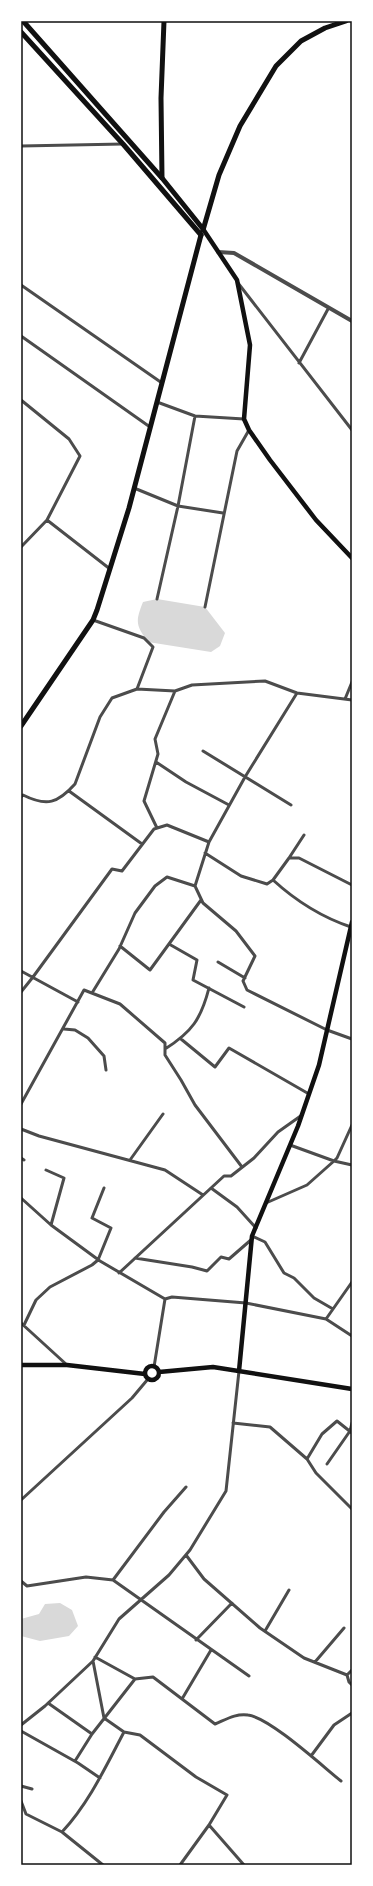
<svg xmlns="http://www.w3.org/2000/svg" width="373" height="1886" font-family="Lato,sans-serif">
  <rect width="100%" height="100%" fill="#fff"/>
  <path fill="#d9d9d9" d="M157,599L205,607L225,633L220,646L211,652L148,642C136,625 135,622 143,602Z
    M60,1603L72,1610L78,1626L69,1636L40,1641L21,1636V1619L39,1614L45,1604Z"/>
  <g fill="none" stroke-linecap="round" stroke-linejoin="round">
    <path stroke="#4c4c4c" stroke-width="3" d="M21,146L123,144
      M238,283L352,430
      M21,285L162,383
      M21,336L150,427
      M299,363L328,309
      M21,400L69,439L80,456L47,520L110,569
      M157,402L195,416L244,419
      M134,488L178,506L223,513
      M21,547L47,520
      M157,599L178,506L195,416
      M205,607L237,451L249,430
      M93,620L144,638L153,647L137,689
      M345,699L352,682
      M203,751L291,805
      M156,762L186,782L229,805
      M69,791L142,844
      M21,797L23,795C47,807 58,803 75,784L100,717L112,698L137,689L175,691L192,685L265,681L297,693L352,700
      M157,828L144,801L158,754L155,739L175,691
      M209,842L195,886L203,903L236,931L255,956L243,981L247,990L327,1030L352,1039
      M205,853L241,876L267,884L273,880C296,901 321,917 351,927
      M289,858L304,835
      M273,880L289,858H299L352,885
      M169,944L197,960L193,980L244,1007
      M120,946L150,970L201,900
      M218,962L245,978
      M21,971L78,1002
      M21,992L33,977L112,869L122,871L154,829L167,825L209,842L245,777L297,693
      M92,993L119,949L135,913L155,886L167,877L195,886
      M64,1029L75,1030L88,1038L104,1056L106,1070
      M181,1039L215,1067L229,1048L309,1094
      M165,1049C192,1032 201,1019 209,988
      M21,1104L84,990L120,1004L165,1043V1055L181,1080L195,1105L242,1167
      M21,1129L39,1136L165,1170L203,1195
      M290,1145L334,1161L352,1165
      M21,1158L24,1160
      M130,1160L163,1114
      M46,1170L64,1178L51,1225
      M211,1188L237,1207L256,1228
      M21,1198L51,1225L100,1261L165,1299
      M266,1203L307,1185L334,1161L337,1158L352,1125
      M252,1236L265,1242L284,1273L294,1278L314,1298L333,1309
      M135,1258L192,1267L207,1271L221,1257L229,1259L252,1239
      M119,1273L224,1176H231L254,1158L278,1132L302,1115
      M326,1319L352,1336
      M21,1323L67,1365
      M24,1325L36,1300L50,1287L92,1265L98,1260L111,1228L92,1218L104,1188
      M154,1367L165,1299L172,1297L246,1303L326,1319L352,1282
      M233,1423L270,1427L307,1459L316,1473L352,1509
      M307,1459L322,1434L337,1421L352,1433
      M327,1464L350,1431L352,1423
      M21,1500L132,1398L148,1379
      M186,1555L204,1579L260,1628L304,1658L347,1675L349,1682L352,1685
      M113,1580L164,1512L186,1487
      M21,1581L27,1586L86,1577L113,1580L249,1676
      M265,1631L289,1590
      M196,1640L232,1603
      M93,1661L104,1718L124,1732L140,1735L196,1777L227,1795L209,1825L180,1865
      M315,1662L344,1628
      M347,1675L352,1670
      M135,1679L153,1677L215,1724C225,1720 236,1713 248,1715C270,1718 321,1765 341,1781
      M182,1699L211,1650
      M48,1703L92,1734
      M21,1725L45,1706L93,1661L119,1619L169,1575L190,1550L226,1491L239,1371
      M21,1731L78,1763L100,1778
      M311,1756L334,1725L352,1713
      M75,1761L92,1734L135,1679L95,1657
      M21,1786L32,1789
      M21,1801L26,1814L62,1832L103,1865
      M209,1825L244,1865
      M62,1832C89,1803 106,1766 124,1732"/>
    <path stroke="#4c4c4c" stroke-width="4" d="M218,252L234,253L352,321"/>
    <path stroke="#111" stroke-width="4.5" d="M203,229L237,280L250,345L244,419L249,430L270,460L316,520L352,558
      M21,1365H67L145,1374
      M145 1373a7 7 0 1 1 14 0a7 7 0 1 1-14 0Z
      M239,1371L252,1236L298,1126L319,1065L352,922
      M159,1372L213,1367L352,1389"/>
    <path stroke="#111" stroke-width="5" d="M162,178L161,98L164,21
      M21,726L93,620L97,610L129,508L201,235"/>
    <path stroke="#111" stroke-width="5" d="M23,21L162,178L203,229
      M21,32L123,144L201,235
      M203,230L219,175L240,126L276,66L301,41L325,28L346,21"/>
  </g>
  <rect width="373" height="1886" fill="none" stroke="#ffffff" stroke-width="44"/>
  <rect x="22" y="22" width="329" height="1842" fill="none" stroke="#111" stroke-width="1.5"/>
</svg>
